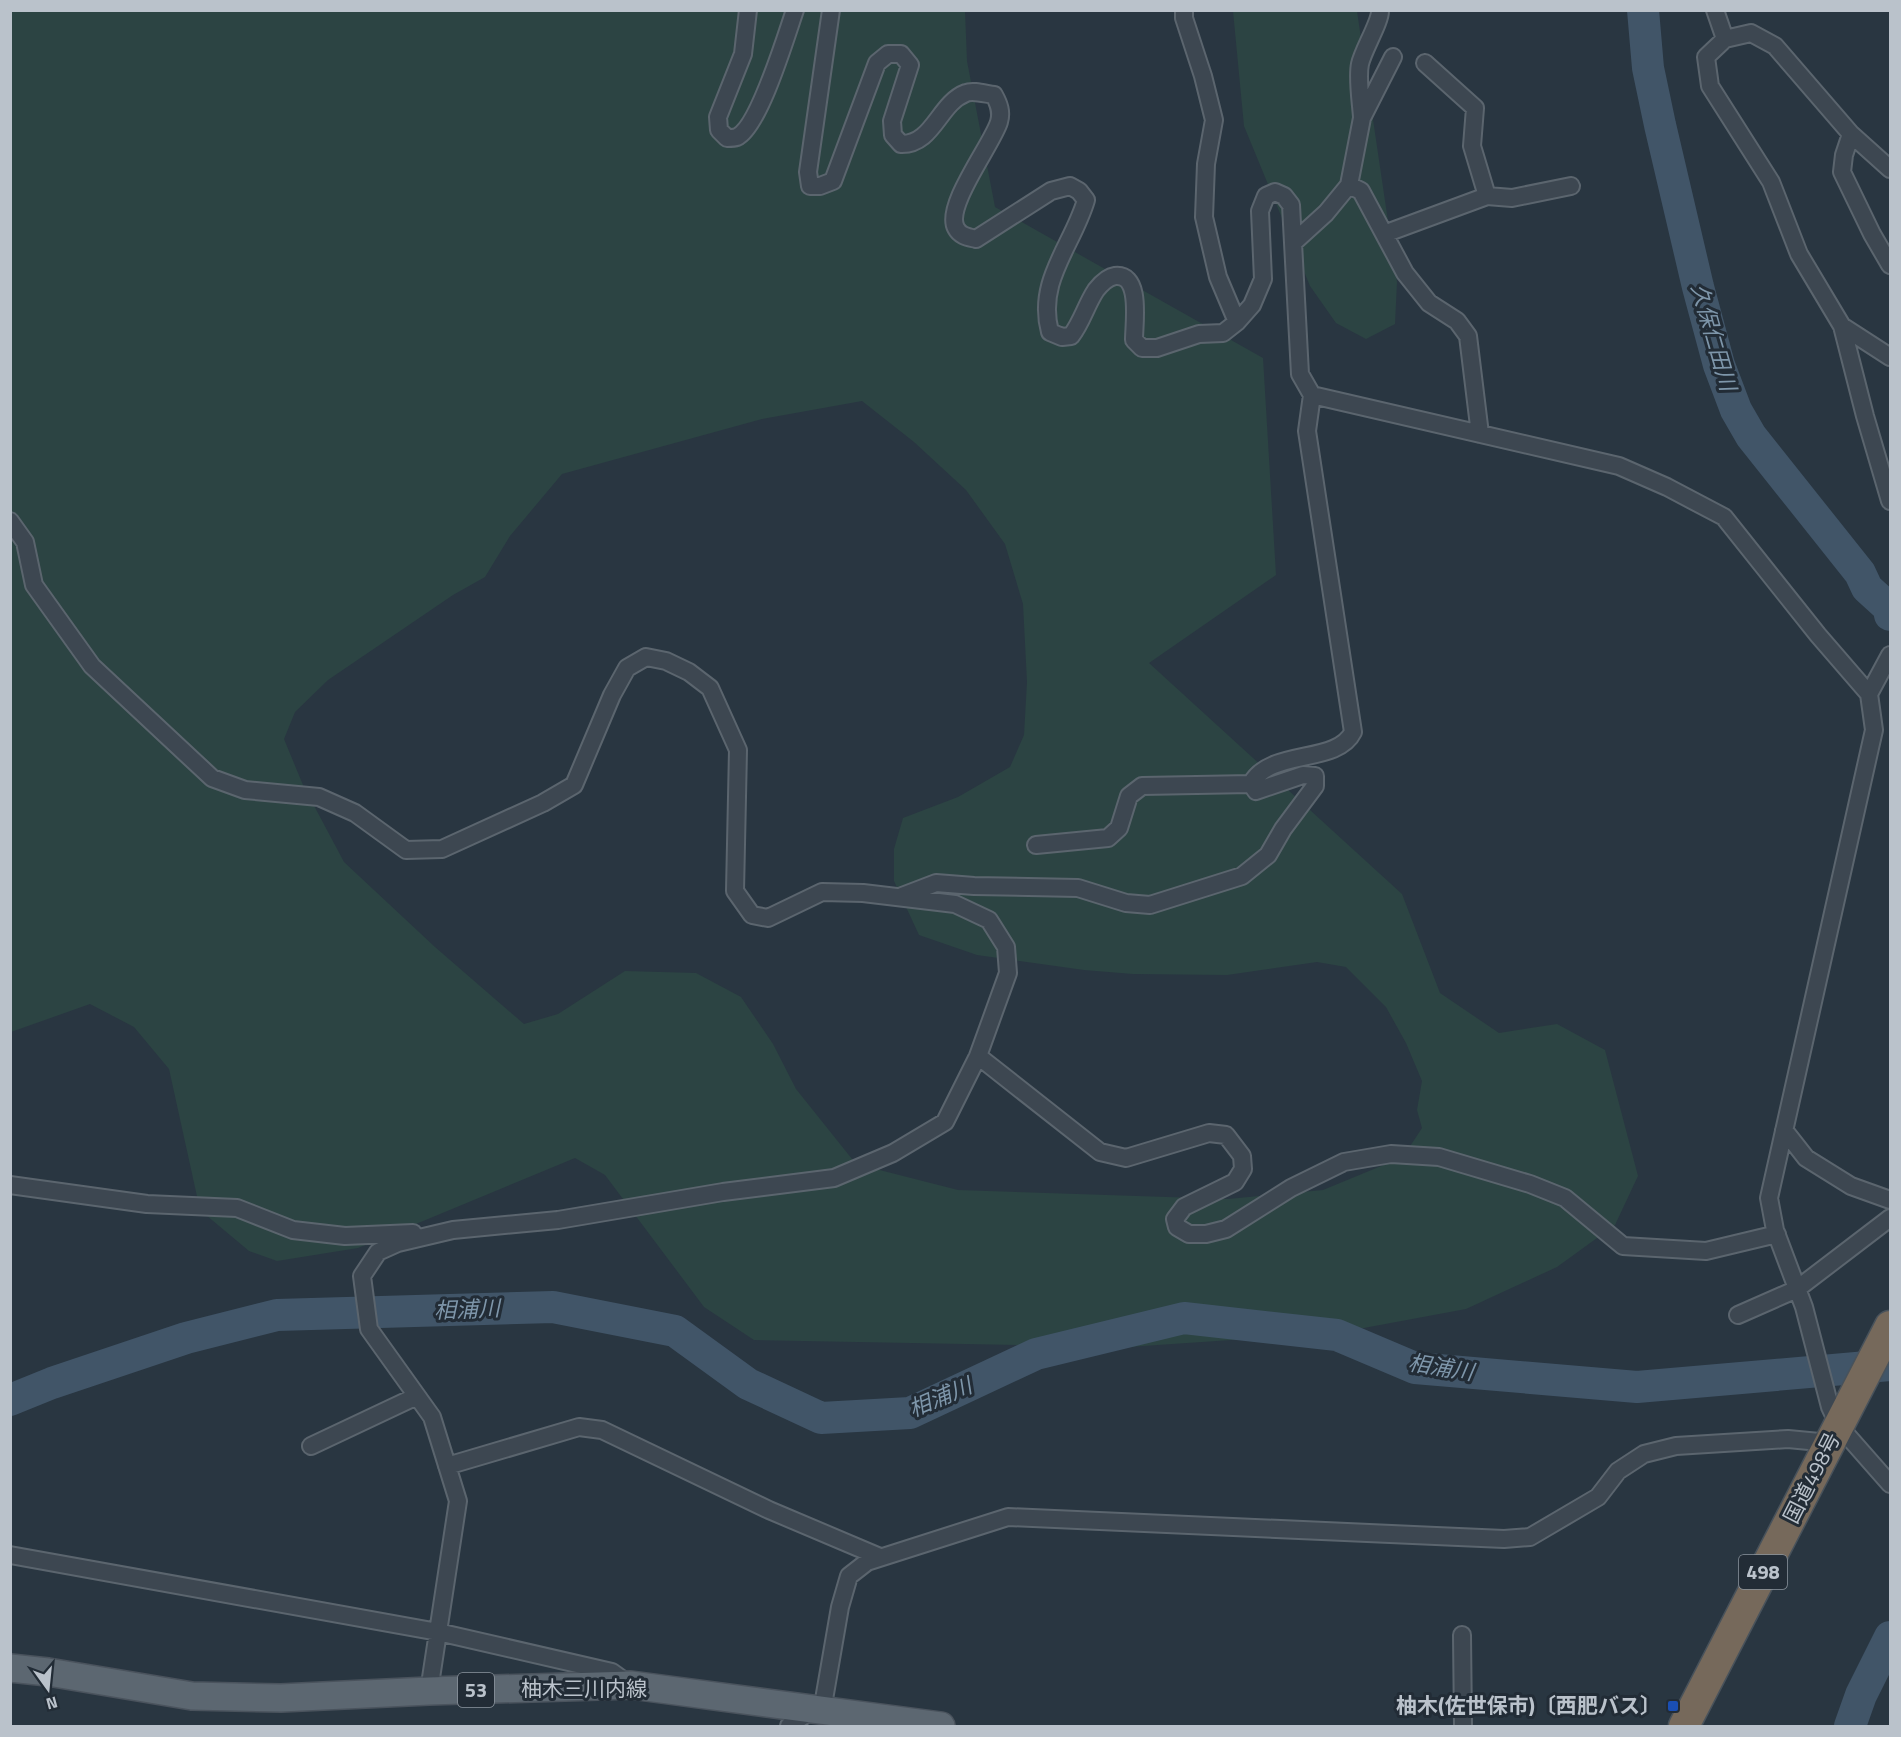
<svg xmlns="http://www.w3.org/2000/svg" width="1901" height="1737" font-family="'Titillium Web','Noto Sans JP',sans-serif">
  <rect width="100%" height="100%" fill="#293641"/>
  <path fill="#2c4443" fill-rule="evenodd" d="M10,11H965L967,61L995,207L1263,358L1276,575L1149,663L1402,894L1440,993L1499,1033L1557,1024L1605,1050L1638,1176L1615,1225L1557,1267L1466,1309L1337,1333L1128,1347L754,1340L704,1307L605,1175L575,1158L358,1248L277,1261L249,1251L200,1210L169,1069L134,1027L90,1004L11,1032ZM862,401L914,442L966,490L1005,544L1023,604L1027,682L1024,735L1010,767L958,797L903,818L894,849V881L919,935L977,955L1084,970L1133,974L1227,975L1317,962L1346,967L1386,1007L1406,1043L1422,1081L1417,1110L1422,1128L1403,1157L1323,1190L1228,1199L958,1190L856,1164L796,1089L773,1044L741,997L696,973L625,971L558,1014L524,1024L435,947L344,862L303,785L284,739L295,712L328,680L453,595L485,577L510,536L562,474L762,419Z
    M1233,11H1357L1397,282L1395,324L1366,339L1336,323L1310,286L1244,126Z"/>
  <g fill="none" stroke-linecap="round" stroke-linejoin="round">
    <path stroke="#415568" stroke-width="32" d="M1643,10L1648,68L1660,125L1698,287L1719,365L1736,410L1751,436L1860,573L1867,588L1889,608L1890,615
      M10,1400L52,1383L186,1338L277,1315L553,1307L675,1331L748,1384L821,1418L910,1413L1036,1354L1184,1318L1337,1335L1415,1368L1637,1387L1890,1365
      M1850,1726L1861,1695L1890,1637"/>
    <g stroke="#5b656e" stroke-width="20">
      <path id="street" d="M748,10L743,54L718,117L719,130L727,138C731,138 734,138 737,137C759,127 786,36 795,10
        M831,10L808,172L810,186H820L833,181L877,63L888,54H901L910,65L892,121L893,135L901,144C933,145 939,103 966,93C973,90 986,94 994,95C999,104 1002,112 999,122C993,143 944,206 956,228C960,236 968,237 976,239L1051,191L1070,186L1079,191L1086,200C1073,245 1036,281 1050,332L1062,337L1071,336C1082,322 1086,305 1096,290C1100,285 1108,277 1115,276C1142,273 1134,323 1134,340L1142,348H1157L1199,334L1223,333L1237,322L1252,305L1263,279L1260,211L1266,196L1275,192L1284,196L1291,205L1300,374L1312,395L1619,466L1667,487L1724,517L1818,635L1869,694L1874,730L1769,1198L1775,1230L1804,1307L1830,1407L1839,1426L1890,1484
        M1184,10V18L1203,76L1214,120L1206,164L1204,217L1218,277L1237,322
        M1715,10L1725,39
        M1425,63L1475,108L1472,146L1487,196
        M1362,117C1361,102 1357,78 1360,64C1363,50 1381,21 1380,10
        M1851,134L1844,155L1842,172L1872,234L1890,265
        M1890,169L1851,134L1775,46L1751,33L1725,39L1706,57L1710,86L1771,182L1799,254L1842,326L1865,416L1890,501
        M1349,185L1362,118L1393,57
        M1384,234L1487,196L1512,198L1571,186
        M1293,243L1326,213L1349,185L1361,191L1405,273L1429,303L1457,321L1468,336L1480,434
        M1842,326L1890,357
        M10,521L25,542L34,585L92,666L212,778L245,790L319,797L355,813L406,850L442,849L543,803L574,785L612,695L627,668L646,657L666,661L689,672L710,688L738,750L735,891L752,915L768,918L822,892L863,893L955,904L989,920L1006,947L1008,973L978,1056L945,1122L893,1153L834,1178L723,1192L558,1220L453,1230L398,1243L378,1252L362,1276L369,1329L432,1417L458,1501L429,1691
        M1869,694L1890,655
        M1036,845L1108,838L1119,828L1129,796L1142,786L1251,784
        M902,896L936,883L974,886L1078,888L1126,903L1150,905L1242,876L1268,855L1283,829L1315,786V776L1303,775L1256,791L1251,784C1270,748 1337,765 1353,732L1307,431L1312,395
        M978,1056L1100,1152L1126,1158L1209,1133L1226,1135L1242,1156L1243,1169L1235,1182L1184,1207L1175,1219L1177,1227L1189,1234H1206L1226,1229L1291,1188L1344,1162L1391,1154L1439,1157L1530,1184L1565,1198L1623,1246L1706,1251L1777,1234
        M1784,1130L1806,1158L1851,1186L1890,1200
        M10,1185L147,1204L237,1208L293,1230L345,1236L413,1233
        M1738,1315L1797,1289L1890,1218
        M311,1446L417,1396
        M447,1466L579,1427L602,1430L769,1510L880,1557
        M10,1555L438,1632L612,1672L630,1685
        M1462,1635L1463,1726
        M822,1711L840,1607L849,1576L867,1562L1008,1517L1504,1539L1530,1537L1598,1497L1618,1471L1644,1454L1676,1446L1788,1439L1830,1443
        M789,1726L813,1709"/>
    </g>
    <g stroke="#4a535d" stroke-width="30">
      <path id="primary" d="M10,1668L48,1672L192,1696L281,1698L429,1691L631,1685L941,1726"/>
    </g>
    <g stroke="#48525b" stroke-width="33">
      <path id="highway" d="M1684,1726L1890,1326"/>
    </g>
    <use href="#street" stroke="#3d4751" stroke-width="16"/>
    <use href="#primary" stroke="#5c6771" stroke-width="27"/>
    <use href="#highway" stroke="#76695b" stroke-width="30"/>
  </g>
  <rect fill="#1a4fb4" stroke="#222c36" stroke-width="2" x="1667" y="1700" width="12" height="12" rx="3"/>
  <g text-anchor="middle" stroke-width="6" stroke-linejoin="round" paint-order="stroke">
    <g fill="#222c36" stroke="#8c959e" stroke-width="1.5">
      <rect x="1739" y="1555" width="48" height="34" rx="4.5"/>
      <rect x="458" y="1673" width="36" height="34" rx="4.5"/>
    </g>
    <g font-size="20" font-weight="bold" fill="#bac2cb">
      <text x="1763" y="1579">498</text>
      <text x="476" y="1697">53</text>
    </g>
    <g font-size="21" fill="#bac2cb" stroke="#222c36">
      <text transform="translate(1812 1478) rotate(-63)" y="7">国道498号</text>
      <text x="584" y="1696">柚木三川内線</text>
    </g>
    <g font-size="21" font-weight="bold" fill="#bac2cb" stroke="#222c36" text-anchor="end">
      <text x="1661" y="1713">柚木(佐世保市)〔西肥バス〕</text>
    </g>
    <g font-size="22" font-style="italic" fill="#7e96aa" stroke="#222c36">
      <text transform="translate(1714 337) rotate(74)" y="8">久保仁田川</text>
      <text transform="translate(467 1309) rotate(-2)" y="8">相浦川</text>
      <text transform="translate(1441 1367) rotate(9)" y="8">相浦川</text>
      <text transform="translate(940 1397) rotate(-23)" y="8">相浦川</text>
    </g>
  </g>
  <rect width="1901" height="1737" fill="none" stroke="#bac2cb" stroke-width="24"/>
  <g transform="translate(48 1689) rotate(165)" stroke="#222c36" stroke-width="4.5" paint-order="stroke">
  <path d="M0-4.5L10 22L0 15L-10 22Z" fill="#bac2cb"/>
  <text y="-9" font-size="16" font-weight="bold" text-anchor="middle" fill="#bac2cb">N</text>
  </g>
</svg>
